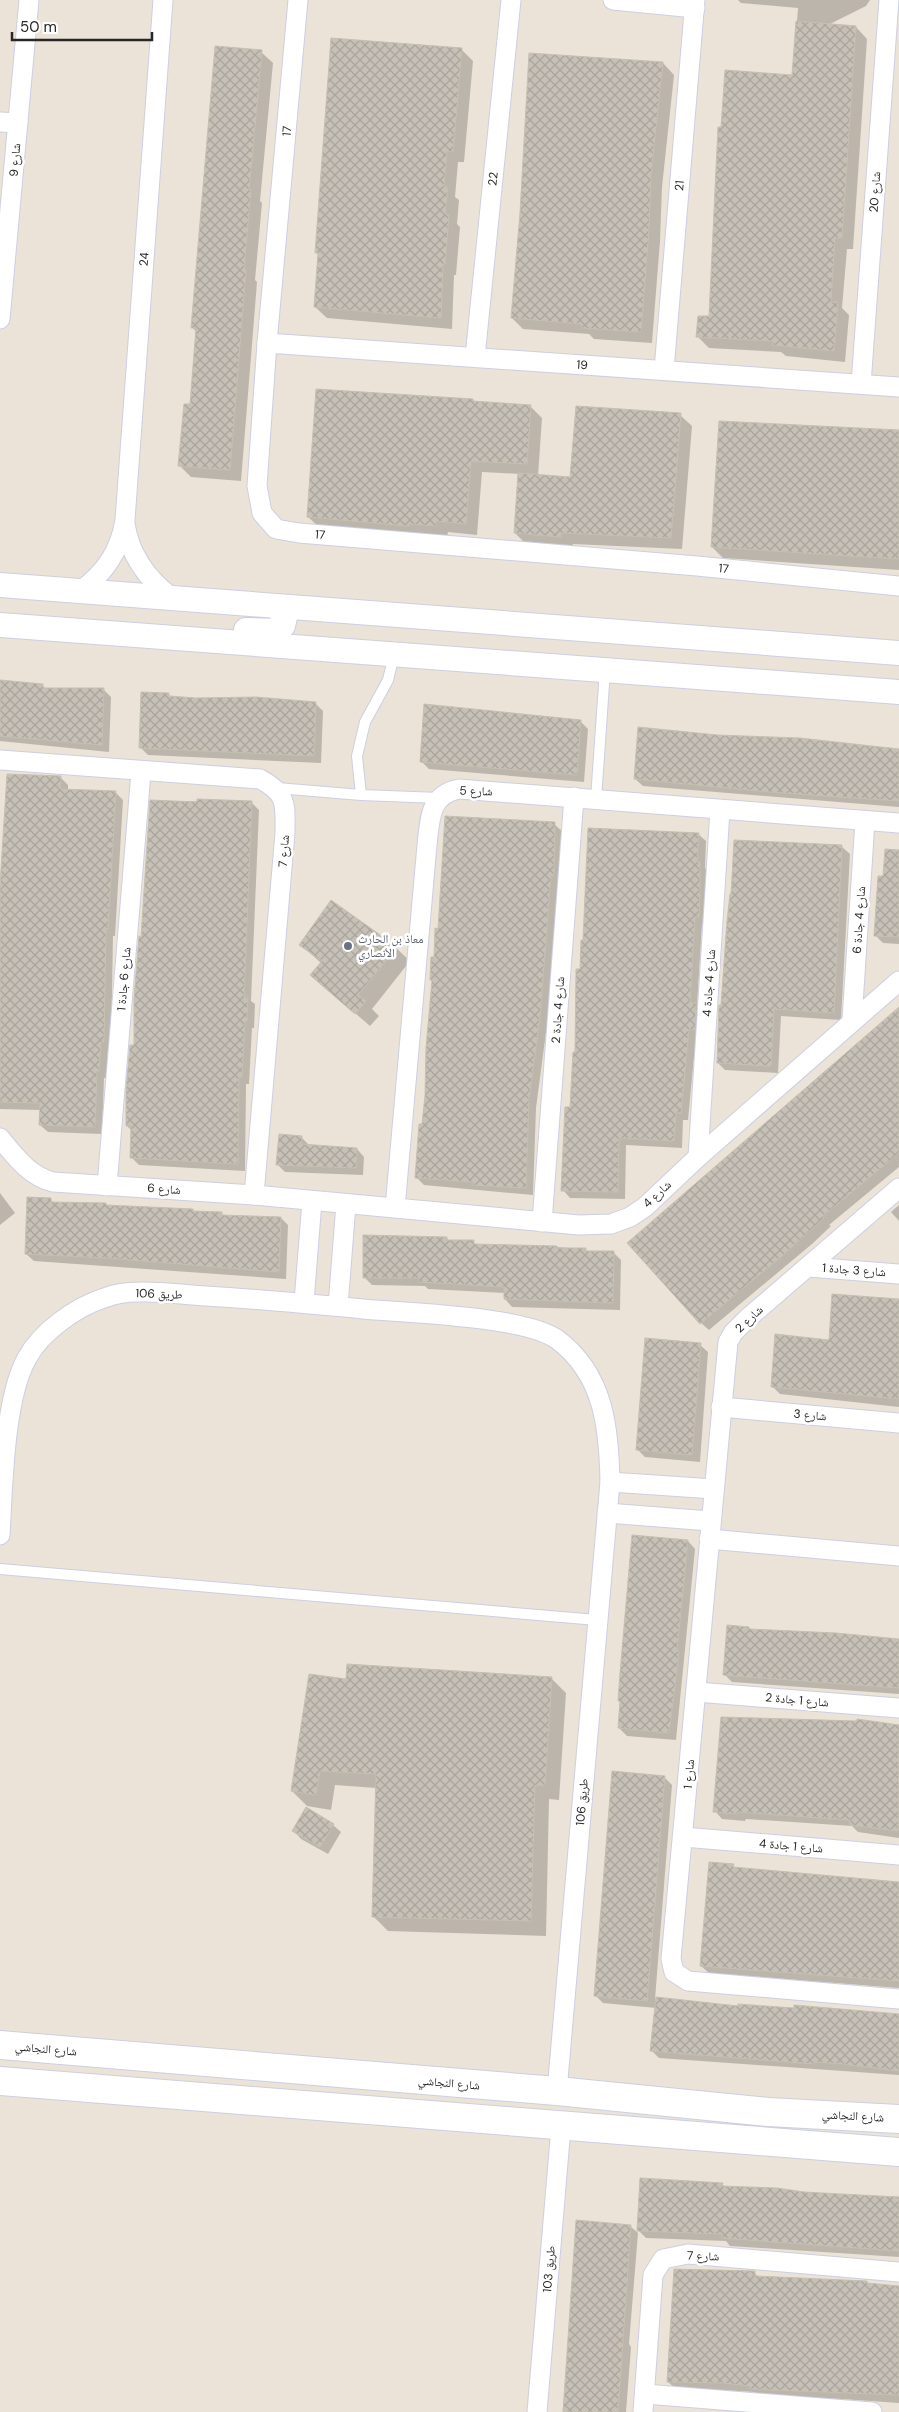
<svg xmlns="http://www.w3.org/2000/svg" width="899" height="2412" font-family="'DM Sans','Noto Naskh Arabic',sans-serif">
  <defs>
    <pattern id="building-cross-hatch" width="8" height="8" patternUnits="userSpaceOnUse" patternTransform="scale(1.25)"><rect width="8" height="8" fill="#c6c0b7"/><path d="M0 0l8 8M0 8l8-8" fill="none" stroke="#aaa59d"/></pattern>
  </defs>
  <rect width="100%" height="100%" fill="#ebe3d7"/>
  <path fill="#0003" d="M738,0H870L866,6L828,25L856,27L867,39L853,249H847L842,308L849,315L845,362L786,356L781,352L709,348L698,337L710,318L793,76L798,8L741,3Z
    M461,49L473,61L464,162H458L455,197L459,200L457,224L460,227L456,275H454L452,329L327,318L315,307L319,255L316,252Z
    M261,52L273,63L260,201L262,203L255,280L257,282L241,481L191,477L179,465L191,405L197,333L192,327Z
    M663,63L674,75L662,187L660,241L652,343L594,339L589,334L523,329L512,318Z
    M473,400L475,402L530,406L542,418L538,476L572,478L680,415L692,426L682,549L573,544L572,548L527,545L515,533L520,474L482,472L477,535L448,532L447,537L320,528L308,517Z
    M778,424L899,431V570L723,558L712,547Z
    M0,681L42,685L46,689L104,690L111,697L109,752L0,741Z
    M168,694L172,698L196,699L315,703L323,711L321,763L148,755L141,748Z
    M580,721L588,729L584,782L429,769L421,761Z
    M717,736L899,749V807L643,786L635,779Z
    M60,777L68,785V791L115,792L123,800L115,936H113L111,1049H108L107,1078H104L102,1134L48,1132L40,1125L41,1110L0,1109V884Z
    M151,801L251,802L259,810L251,1001L255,1004L254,1028H252L249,1084H246L245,1171L139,1165L131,1157L132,1131L127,1126L135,1047Z
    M554,824L562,831L561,883L558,882L547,1025L536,1108L533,1195L424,1185L417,1178L423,1125L433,982L431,980L439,930Z
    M698,834L706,841L705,868L707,871L706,924H702L697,1006L703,1012L702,1036H696L688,1120H683L682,1148L626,1145L625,1199L570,1198L563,1190L576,1053L581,970Z
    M735,841L842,847L850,854L841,1020L781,1016L778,1073L725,1070L718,1063L733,895Z
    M899,851V944L883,943L875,935L884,878Z
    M301,945L396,948L410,961L372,1009L379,1016L370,1026L311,975L321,963Z
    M899,1009V1167L829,1225L831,1226L812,1244L709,1330L701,1323Z
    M301,1137L309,1145L357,1149L364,1157L363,1175L285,1172L278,1165Z
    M0,1193L15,1213L0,1225Z
    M50,1199L54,1203L105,1204L108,1207L193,1211L195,1213H221L224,1216L281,1218L288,1225L286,1279L34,1261L26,1254Z
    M899,1205V1221L891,1212Z
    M446,1238L450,1241L473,1242L476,1245L556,1247L585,1249L589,1252H613L621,1260L620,1310L512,1307L505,1299V1293L428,1289L425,1286L372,1285L364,1277Z
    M899,1302V1407L780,1394L773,1387L830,1342Z
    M700,1345L708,1352L700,1462L645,1457L638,1450Z
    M688,1541L695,1549L676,1740L627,1736L619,1728Z
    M749,1628L752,1631L899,1640V1694L732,1682L725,1675Z
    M551,1678L566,1693L559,1800L549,1799L546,1936L388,1931L373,1916L376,1788L335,1785L331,1810L307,1806L292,1791L347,1681Z
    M858,1721L881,1722L884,1725L899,1727V1838L858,1832L852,1826L746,1819L745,1821L722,1819L715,1811Z
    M664,1777L672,1785L655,1999L739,2007L899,2016V2075L659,2058L652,2051L656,2008L603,2003L596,1996Z
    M333,1825L341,1832L328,1854L301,1839L294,1831Z
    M733,1866L736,1869L899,1884V1988L709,1973L701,1966Z
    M722,2184L725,2187L804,2194L899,2197V2257L730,2246L726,2241L646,2238L638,2230Z
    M577,2222L630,2226L638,2233L629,2344L631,2347L626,2412H563Z
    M754,2273L759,2277L867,2282L869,2284L899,2287V2403L842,2399L759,2396L755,2392L701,2389V2391L676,2389L668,2382Z"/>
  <path fill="url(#building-cross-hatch)" stroke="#c6c0b1" d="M796,21L856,26L842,238H835L831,302H838L834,351L773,345V341L696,337L698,316H709L718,127H721L725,70L792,75Z
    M331,38L462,48L453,152L447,151L444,187H448L445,214L449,215L445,264H443L441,318L314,307L318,253H315Z
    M215,46L262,50L249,190H251L244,269L246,270L230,470L178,466L184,404H190L196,328H191Z
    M529,53L663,62L651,174L649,229L641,332L582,328V324L511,318L520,213Z
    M316,389L473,399V401L531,405L527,464L471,461L466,524L436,521V526L410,524L409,526L307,517Z
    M576,406L681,413L671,538L561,533V537L514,533L518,473L570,477Z
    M719,421L899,430V559L711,547Z
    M0,680L43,684V688H104L102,745L0,736Z
    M141,692L169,693V696L196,698L256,697L316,702L314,756L139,748Z
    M424,704L581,720L577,775L420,762Z
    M638,727L717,735L800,738L899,749V801L771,792L634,779Z
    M7,774L61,776L60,789L116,791L108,929H106L104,1042H101L99,1071H97L95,1127L39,1125L40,1103L0,1102V885Z
    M197,799L252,801L244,996H248L247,1021H245L242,1077H239L238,1164L130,1158L131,1126H126V1089L130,1045H134V999L139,936L141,937L150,800L197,802Z
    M445,816L555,822L554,876L551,875L540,1016L529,1099L526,1188L473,1185L474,1182L415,1178L419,1124H422L425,1096L426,1048L432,980H430L431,957H434L435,928L438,929Z
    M588,828L699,833L697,862H700V891L699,917H695L690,1003H696L695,1030L689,1029L681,1113H676L674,1141L619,1138L618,1192L561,1191L565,1107H570L573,1052H575L576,969H580L581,940H583Z
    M734,840L842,845L834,1013L774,1009L771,1066L717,1063L719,1005H721L727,921L730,894H731Z
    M885,849L899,850V937L874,936L878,876H883Z
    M331,900L397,947L358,995L366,1001L355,1014L310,975L322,961L299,945Z
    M899,1007V1153L823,1216L824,1218L783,1255L700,1324L627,1243Z
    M279,1134L302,1136L301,1144L357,1148L356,1168L276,1165Z
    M27,1197L51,1198V1202L106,1203V1205L193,1209V1211L222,1212V1215L281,1217L279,1272L107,1258L25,1254Z
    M363,1235L447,1237V1240H474V1244L557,1246V1248H586V1251H614L613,1303L504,1299V1287L419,1282V1278H363Z
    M832,1294L899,1299V1399L771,1387L775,1334L829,1340Z
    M645,1338L701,1343L692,1455L636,1450Z
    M632,1535L688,1540L677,1651H679L676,1678L669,1733L618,1728L620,1701H618L620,1673Z
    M727,1625L749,1627V1629L836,1633L899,1639V1688L723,1675Z
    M347,1664L552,1677L545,1786L535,1785L531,1921L372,1917L376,1774L320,1771L316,1795L291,1791L309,1674L346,1679Z
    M721,1717L857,1721V1719L899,1725L898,1831L850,1825V1820L738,1812V1814L713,1812Z
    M612,1771L665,1776L647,2001L594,1996Z
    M306,1807L334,1824L320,1847L292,1831Z
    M709,1862L734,1864L733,1867L899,1882V1981L700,1966Z
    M656,1997L738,2006V2004L794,2008V2005L899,2014V2071L843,2064L815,2062L814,2064L650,2051Z
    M640,2178L723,2183L722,2186L777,2188L804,2192L899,2197V2251L722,2238V2234L637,2231Z
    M576,2220L631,2225L618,2412H563Z
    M674,2269L755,2271V2276L867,2281V2283L899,2286V2395L750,2389V2386L723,2383L667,2382Z"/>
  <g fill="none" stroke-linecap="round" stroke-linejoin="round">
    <g stroke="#cccfe2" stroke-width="12">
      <path id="service" d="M277,788L361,795L439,798
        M361,795L357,756L365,722L388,680L394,655
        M596,799L605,670
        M0,1569L597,1620"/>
    </g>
    <g stroke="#cccfe2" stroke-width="21">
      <g id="minor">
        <path id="s1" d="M298,0L267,343L257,486L262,513L276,529L299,533L697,566L899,586"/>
        <path d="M613,0L695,8"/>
        <path d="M0,122L18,123"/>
        <path d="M0,319L29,0"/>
        <path id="s2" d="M267,343L899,387"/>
        <path id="s3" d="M475,357L511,0"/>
        <path id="s4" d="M664,370L695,0"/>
        <path d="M861,384L889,0"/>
        <path d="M125,524C130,555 146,578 171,597"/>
        <path id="s5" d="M80,591C105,573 120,551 125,520L163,0"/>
        <path d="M0,760L260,779C288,794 285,804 285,833L254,1195"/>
        <path d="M852,1020L865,821"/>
        <path d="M0,1138C15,1156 29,1176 53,1182L254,1195L579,1225L611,1224L630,1217L645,1207L698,1157L899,981"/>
        <path d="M698,1157L720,810"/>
        <path d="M107,1186L141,772"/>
        <path d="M899,1188L748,1318L733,1333L728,1342L671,1959L674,1972L688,1981L899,1999"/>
        <path d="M395,1208L427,845C430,819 429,795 459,789L899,823"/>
        <path d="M542,1222L574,797"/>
        <path d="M809,1267L899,1274"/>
        <path d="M304,1302L312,1201"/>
        <path d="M338,1306L346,1204"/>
        <path d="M721,1407L899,1423"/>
        <path d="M610,1482L714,1489"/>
        <path d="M607,1513L710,1521"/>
        <path d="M0,1535C3,1486 4,1399 27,1358C41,1332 76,1307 104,1298C114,1294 128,1292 139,1292C161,1291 184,1295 206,1296C259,1299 311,1304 363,1309C407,1313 526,1316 558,1340C604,1375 609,1428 610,1482L557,2091"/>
        <path d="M709,1539L899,1556"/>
        <path d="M696,1692L899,1708"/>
        <path d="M683,1837L899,1855"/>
        <path d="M645,2394L872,2412"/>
        <path d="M537,2412L561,2127"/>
        <path d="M643,2412L653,2275L663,2259L688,2254L899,2272"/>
      </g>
    </g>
    <g stroke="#cccfe2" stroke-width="26">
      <path id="tertiary" d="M0,585L899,653
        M0,625L899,692
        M246,630L277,631L283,626L285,617L277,607"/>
    </g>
    <g stroke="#cccfe2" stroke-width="30">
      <path id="secondary" d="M0,2045L557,2091L768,2112L899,2119
        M0,2081L899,2152"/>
    </g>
    <use href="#service" stroke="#fff" stroke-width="10"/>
    <use href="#minor" stroke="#fff" stroke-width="19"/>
    <use href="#tertiary" stroke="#fff" stroke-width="24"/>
    <use href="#secondary" stroke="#fff" stroke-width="28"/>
  </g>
  <circle fill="#6b7280" stroke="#fff" stroke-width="2" cx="348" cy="946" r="5"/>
  <g text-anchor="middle" stroke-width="5" stroke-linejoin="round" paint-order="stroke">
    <g font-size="12" fill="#272727" stroke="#fff">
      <text transform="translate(287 131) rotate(-85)" y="4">17</text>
      <text transform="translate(15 160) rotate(-85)" y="4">شارع 9</text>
      <text dy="4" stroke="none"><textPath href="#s3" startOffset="179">22</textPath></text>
      <text dy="4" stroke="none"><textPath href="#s4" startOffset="185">21</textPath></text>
      <text transform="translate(875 192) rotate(-86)" y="4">شارع 20</text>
      <text dy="4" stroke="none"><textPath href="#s5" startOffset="348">24</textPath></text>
      <text dy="4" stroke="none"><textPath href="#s2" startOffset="316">19</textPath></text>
      <text dy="4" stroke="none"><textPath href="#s1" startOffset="581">17</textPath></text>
      <text dy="4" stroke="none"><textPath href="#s1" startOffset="986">17</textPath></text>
      <text transform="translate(476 791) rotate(2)" y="4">شارع 5</text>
      <text transform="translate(284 851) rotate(-86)" y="4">شارع 7</text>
      <text transform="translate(859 920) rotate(-86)" y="4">شارع 4 جادة 6</text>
      <text transform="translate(124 979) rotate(-85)" y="4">شارع 6 جادة 1</text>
      <text transform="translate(709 983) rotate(-86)" y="4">شارع 4 جادة 4</text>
      <text transform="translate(558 1010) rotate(-86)" y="4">شارع 4 جادة 2</text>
      <text transform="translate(164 1189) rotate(4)" y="4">شارع 6</text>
      <text transform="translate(657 1194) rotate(-43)" y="4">شارع 4</text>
      <text transform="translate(854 1270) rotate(4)" y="4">شارع 3 جادة 1</text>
      <text transform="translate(159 1294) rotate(2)" y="4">طريق 106</text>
      <text transform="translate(749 1319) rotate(-43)" y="4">شارع 2</text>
      <text transform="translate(810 1415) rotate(5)" y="4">شارع 3</text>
      <text transform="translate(797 1700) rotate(5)" y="4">شارع 1 جادة 2</text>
      <text transform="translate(689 1774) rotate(-85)" y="4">شارع 1</text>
      <text transform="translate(582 1802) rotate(-85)" y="4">طريق 106</text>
      <text transform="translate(791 1846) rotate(5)" y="4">شارع 1 جادة 4</text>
      <text transform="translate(46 2049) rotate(5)" y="4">شارع النجاشي</text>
      <text transform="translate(449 2083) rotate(5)" y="4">شارع النجاشي</text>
      <text transform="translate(853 2116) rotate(3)" y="4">شارع النجاشي</text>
      <text transform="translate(703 2256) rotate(2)" y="4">شارع 7</text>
      <text transform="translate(549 2269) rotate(-85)" y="4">طريق 103</text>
    </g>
    <g font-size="12" fill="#5b616d" stroke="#fff" text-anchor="start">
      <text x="358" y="943">معاذ بن الحارث<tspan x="358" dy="14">الأنصاري</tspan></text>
    </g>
  </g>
  <path d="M12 32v8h140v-8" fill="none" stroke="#272727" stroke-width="2.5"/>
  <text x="20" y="32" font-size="15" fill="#272727" stroke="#ffffff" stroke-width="4" paint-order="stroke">50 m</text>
</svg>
